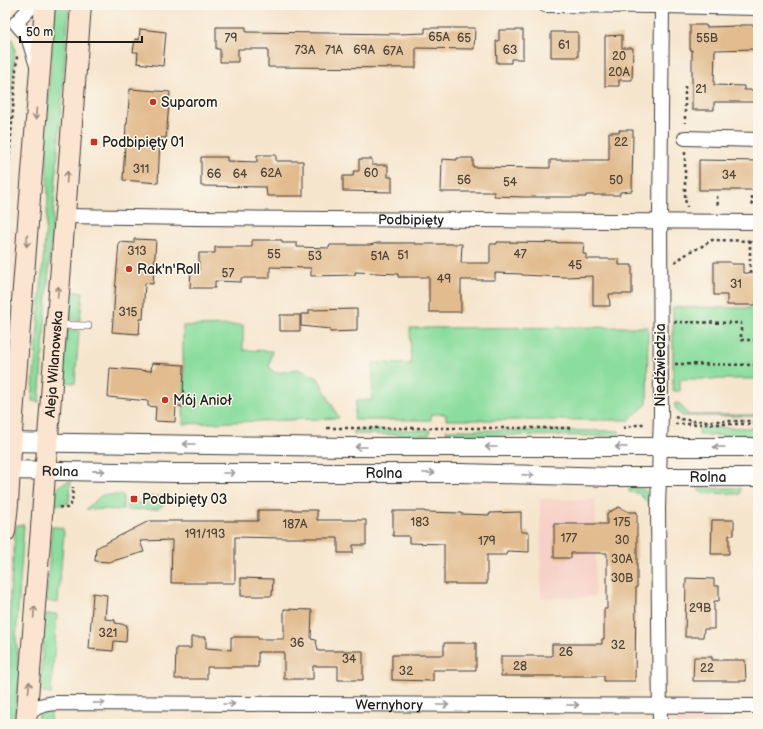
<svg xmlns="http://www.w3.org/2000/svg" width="763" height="729" font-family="'Balsamiq Sans',sans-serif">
  <rect width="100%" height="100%" fill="#fbf7ec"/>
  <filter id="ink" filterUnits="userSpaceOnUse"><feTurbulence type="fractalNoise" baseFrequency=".025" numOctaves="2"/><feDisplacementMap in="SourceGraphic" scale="8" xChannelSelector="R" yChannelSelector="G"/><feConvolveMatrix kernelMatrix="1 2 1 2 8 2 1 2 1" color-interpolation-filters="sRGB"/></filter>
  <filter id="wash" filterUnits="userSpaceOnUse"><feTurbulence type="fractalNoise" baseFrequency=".012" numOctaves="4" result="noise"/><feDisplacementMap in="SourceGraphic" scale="16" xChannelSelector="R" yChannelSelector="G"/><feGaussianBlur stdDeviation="0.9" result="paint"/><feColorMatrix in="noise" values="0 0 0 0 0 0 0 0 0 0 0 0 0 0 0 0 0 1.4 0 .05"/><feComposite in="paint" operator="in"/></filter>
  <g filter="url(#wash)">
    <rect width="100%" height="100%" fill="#f6e5cd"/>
    <path fill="#f7d1c7" d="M540,499L596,500L595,597L541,598Z
      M681,718H722V724H676Z"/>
    <path fill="#8add9e" stroke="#537c5d" d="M55,5H69L39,402L32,401L48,199L46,139Z
      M12,39L15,49L5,176V90L9,42Z
      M69,291L83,292L80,320L67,319Z
      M673,307L758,308V379H680V391H673Z
      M243,325V350L272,351L269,366L274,373L282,372L298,369L318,378L339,418L183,424L184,365L183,363V326Z
      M648,327L647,404L629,420H446V414H431V420H354L356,401L372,400L373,363L411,364L410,328Z
      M67,330L79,331L75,383L62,382Z
      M675,403L680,404L688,415H758V416H682L675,407Z
      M702,427L758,428V436L699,435V429Z
      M354,430H430L429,435L354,434Z
      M446,430L619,431V436L448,435Z
      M71,481L69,502L64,505L53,504C54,491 57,484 71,481Z
      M629,488C642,488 649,488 650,503H648L638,493L629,492Z
      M699,488H740V494L702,493L699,491Z
      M102,495H123V510L86,509Z
      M142,496L165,497V503L158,509L127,510V502L142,503Z
      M16,525H24L16,639L20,675L19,684H18L15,724H8L10,593Z
      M52,527H57L62,528L64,532L58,603L46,601Z
      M45,614H57L51,694L43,692L40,687Z
      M51,710L50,724H37L39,715L43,711Z"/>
    <g id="blocks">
      <path fill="#e2bc8f" d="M690,25H706V27L740,26V25H757V49L715,50L714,85L744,86V90H755V102H714V110H692V50H690Z
        M216,27H246V32L400,34L425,33V28H475L474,49L416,48V68L268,67V49H238V62H220V49H216Z
        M140,29L166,32L163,66L137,63L138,52H133L135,39L139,40Z
        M499,30H523V59H511V63H497L496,41H499Z
        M551,32H578V57H551Z
        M622,35V48H633L632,80H619V86H605V36Z
        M130,89L170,92L166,138H160L158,183L123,180L126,124H127Z
        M619,130H633L632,191L620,192V195H586V197H524L494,196V192H441L442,159L457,160V158H473V167L550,168V160H609V132H620Z
        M257,155H276V161H303V196H267L266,187L201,186V157H227V161L257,162Z
        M359,159H372V165H388V177H392V192L343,191V176H353L354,171H359Z
        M699,160L758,161V190H699Z
        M134,239L156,240L153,284L145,283L143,319H140L139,334L112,332L119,242L134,243Z
        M252,240H282V243H297V247L329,248L330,245H370L377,243H415V244H462L461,263H490V244H497V242L584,243L583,254H586V259H619V265H632V294H609L610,306H593V276L564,277L522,275V274L495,273V280H461V312H429V277H398V274L355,272V275L311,276V268L270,267V278H241V282L215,281V288H190L191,269L199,270V253H215V247H252Z
        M714,262H730L731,264H743V273H758V301H756V305H727V295H714Z
        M357,309V331L330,332V329L301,326V314H309V310Z
        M280,315H300V331H280Z
        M152,363L184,365L183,407L176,405L175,422L155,421L156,407L148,406V401L108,397L110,368L151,371Z
        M619,507L629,512H637V587H636L635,681H604V676H501V656H552V644H602V639H604V609H607V553H571V558H554V524H607V513Z
        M258,510H317V520H366V545H353V553H338V538H283L235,537V583H171L172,540L140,541L144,552L109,562L95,561L96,548L149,521H258Z
        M393,511H425V512L461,513V514L490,515V513L521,512V532H529V552L507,551L506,555H487V584H444V544L409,543V536H393Z
        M712,520H734V535H729V554H711Z
        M241,578L273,579L272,596H241Z
        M686,578L714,579V586H719V601H714V629H704L703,637H685Z
        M93,593L107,595L105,619L115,620V623L127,625L126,642L114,641L113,651L89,649Z
        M284,609L312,610L311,639L316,640L318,651H363V680H338V666H313V679H284V652H258V667H207V679H175L176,648H191V637H206V648L231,650V637H258V639H284Z
        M444,643H476V670H433V681L392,680V655H444Z
        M694,657H712V660H745L746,681H693Z"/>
    </g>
  </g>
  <g filter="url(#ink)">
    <use href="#blocks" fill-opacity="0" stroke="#3d3a37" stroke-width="1"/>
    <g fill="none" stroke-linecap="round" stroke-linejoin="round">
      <g stroke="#3d3a37" stroke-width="8">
        <path id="service" d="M58,325L88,326"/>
      </g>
      <g stroke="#3d3a37" stroke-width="16">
        <g id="minor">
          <path d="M32,5L30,8L16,23L28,37L37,66"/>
          <path d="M545,5L662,6L758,8"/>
          <path d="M685,138L758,140"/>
          <path id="s1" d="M64,216L195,218L758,222"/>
          <path id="s2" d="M26,718C35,706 41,705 55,703L758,706"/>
          <path d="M660,724L658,508L661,414L660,222L662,5"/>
        </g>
      </g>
      <g stroke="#3d3a37" stroke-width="20">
        <g id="tertiary">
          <path d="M5,442L346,447H758"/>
          <path id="s3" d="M5,470L173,473H461L613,477H758"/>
        </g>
      </g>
      <g stroke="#3d3a37" stroke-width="22">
        <g id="secondary">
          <path d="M5,532L8,504L13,416L45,5"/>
          <path id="s4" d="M26,724L81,5"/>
        </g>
      </g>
      <path stroke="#3d3a37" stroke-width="2.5" stroke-dasharray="3 3" stroke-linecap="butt" d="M685,86V123
        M685,152V199L687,207
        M717,196L718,207
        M752,196V207
        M5,215L17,56
        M675,262L691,251L699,248L712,240L758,241
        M750,273V241
        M674,322L741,323V340H758
        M675,364L758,365
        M675,417L680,419L695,421H758
        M675,424H758
        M327,428H572
        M623,428L641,424H646
        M59,507L67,508L70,506L72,502L73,487"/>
      <use href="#service" stroke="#fff" stroke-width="7"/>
      <use href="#minor" stroke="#fff" stroke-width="14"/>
      <use href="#tertiary" stroke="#fff" stroke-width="18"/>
      <use href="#secondary" stroke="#fce5d0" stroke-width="20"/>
    </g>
    <defs><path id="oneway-shaft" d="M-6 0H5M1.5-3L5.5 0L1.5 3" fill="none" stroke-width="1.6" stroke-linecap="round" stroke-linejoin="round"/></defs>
    <g stroke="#978b7f">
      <use href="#oneway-shaft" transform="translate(36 114) rotate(94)"/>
      <use href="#oneway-shaft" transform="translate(67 177) rotate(-86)"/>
      <use href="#oneway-shaft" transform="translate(27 241) rotate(94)"/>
      <use href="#oneway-shaft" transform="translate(58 292) rotate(-86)"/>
      <use href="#oneway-shaft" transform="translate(34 612) rotate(-86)"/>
      <use href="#oneway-shaft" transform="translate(29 687) rotate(-85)"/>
    </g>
    <g stroke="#999">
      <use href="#oneway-shaft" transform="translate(189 444) rotate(-180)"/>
      <use href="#oneway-shaft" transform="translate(361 447) rotate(180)"/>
      <use href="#oneway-shaft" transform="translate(491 447) rotate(180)"/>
      <use href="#oneway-shaft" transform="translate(621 447) rotate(180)"/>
      <use href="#oneway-shaft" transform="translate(719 447) rotate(-180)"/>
      <use href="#oneway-shaft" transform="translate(99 471) rotate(1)"/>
      <use href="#oneway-shaft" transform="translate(229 473)"/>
      <use href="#oneway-shaft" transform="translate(429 473)"/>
      <use href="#oneway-shaft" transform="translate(528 475) rotate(2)"/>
      <use href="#oneway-shaft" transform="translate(99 703)"/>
      <use href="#oneway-shaft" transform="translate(229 704)"/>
      <use href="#oneway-shaft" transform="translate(443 705)"/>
      <use href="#oneway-shaft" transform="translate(573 705)"/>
    </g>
  </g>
  <g fill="#c8321e" stroke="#fbf7ec" stroke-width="1.5">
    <circle cx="153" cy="102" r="4"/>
    <rect x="90" y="138" width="8" height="8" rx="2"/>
    <circle cx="129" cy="269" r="4"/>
    <circle cx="165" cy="400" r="4"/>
    <rect x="130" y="495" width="8" height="8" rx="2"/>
  </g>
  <g text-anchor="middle" stroke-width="3" stroke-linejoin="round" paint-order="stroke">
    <g font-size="12" fill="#4e4439">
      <text x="439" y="41">65A</text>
      <text x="231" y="42">79</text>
      <text x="464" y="42">65</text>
      <text x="707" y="42">55B</text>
      <text x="564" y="49">61</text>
      <text x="305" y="54">73A</text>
      <text x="334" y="54">71A</text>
      <text x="364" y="54">69A</text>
      <text x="510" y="54">63</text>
      <text x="393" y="55">67A</text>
      <text x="619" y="60">20</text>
      <text x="619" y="76">20A</text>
      <text x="701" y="93">21</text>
      <text x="621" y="146">22</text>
      <text x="141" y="173">311</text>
      <text x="271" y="177">62A</text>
      <text x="371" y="177">60</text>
      <text x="214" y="178">66</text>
      <text x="240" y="178">64</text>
      <text x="729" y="179">34</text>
      <text x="464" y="184">56</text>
      <text x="616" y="184">50</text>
      <text x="510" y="186">54</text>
      <text x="137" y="255">313</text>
      <text x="274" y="258">55</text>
      <text x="520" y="258">47</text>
      <text x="403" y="259">51</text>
      <text x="315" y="260">53</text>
      <text x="380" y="260">51A</text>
      <text x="575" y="269">45</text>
      <text x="228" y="277">57</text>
      <text x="444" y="283">49</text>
      <text x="736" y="288">31</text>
      <text x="128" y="316">315</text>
      <text x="420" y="526">183</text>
      <text x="622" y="526">175</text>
      <text x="295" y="528">187A</text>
      <text x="205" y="538">191/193</text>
      <text x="569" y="542">177</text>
      <text x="622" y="544">30</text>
      <text x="487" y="545">179</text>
      <text x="622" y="563">30A</text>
      <text x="622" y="582">30B</text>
      <text x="700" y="612">29B</text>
      <text x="108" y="637">321</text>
      <text x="297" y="647">36</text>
      <text x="618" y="649">32</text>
      <text x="566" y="656">26</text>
      <text x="349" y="663">34</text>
      <text x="520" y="670">28</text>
      <text x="707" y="672">22</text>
      <text x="406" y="675">32</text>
    </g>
    <g font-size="14" fill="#1c1c1c" stroke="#fbf7ec" text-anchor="start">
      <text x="161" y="107">Suparom</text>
      <text x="102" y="147">Podbipięty 01</text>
      <text x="137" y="274">Rak'n'Roll</text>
      <text x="173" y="405">Mój Anioł</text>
      <text x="142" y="504">Podbipięty 03</text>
    </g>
    <g font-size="14" fill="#1c1c1c" stroke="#fbf7ec">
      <text dy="5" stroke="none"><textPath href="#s1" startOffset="347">Podbipięty</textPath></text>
      <text dy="5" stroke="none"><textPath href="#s4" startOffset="361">Aleja Wilanowska</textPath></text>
      <text transform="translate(660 365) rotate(-90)" y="5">Niedźwiedzia</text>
      <text dy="5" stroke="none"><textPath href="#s3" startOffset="55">Rolna</textPath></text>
      <text dy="5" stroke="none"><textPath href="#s3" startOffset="379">Rolna</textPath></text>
      <text dy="5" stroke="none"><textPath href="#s3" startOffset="703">Rolna</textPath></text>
      <text dy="5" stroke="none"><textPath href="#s2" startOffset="368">Wernyhory</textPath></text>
    </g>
  </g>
  <rect width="763" height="729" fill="none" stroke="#fbf7ec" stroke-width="20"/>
  <path d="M20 36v6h122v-6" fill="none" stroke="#1c1c1c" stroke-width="2"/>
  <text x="26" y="36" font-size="12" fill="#1c1c1c" stroke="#fbf7ec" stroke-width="3" paint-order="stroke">50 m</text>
</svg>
